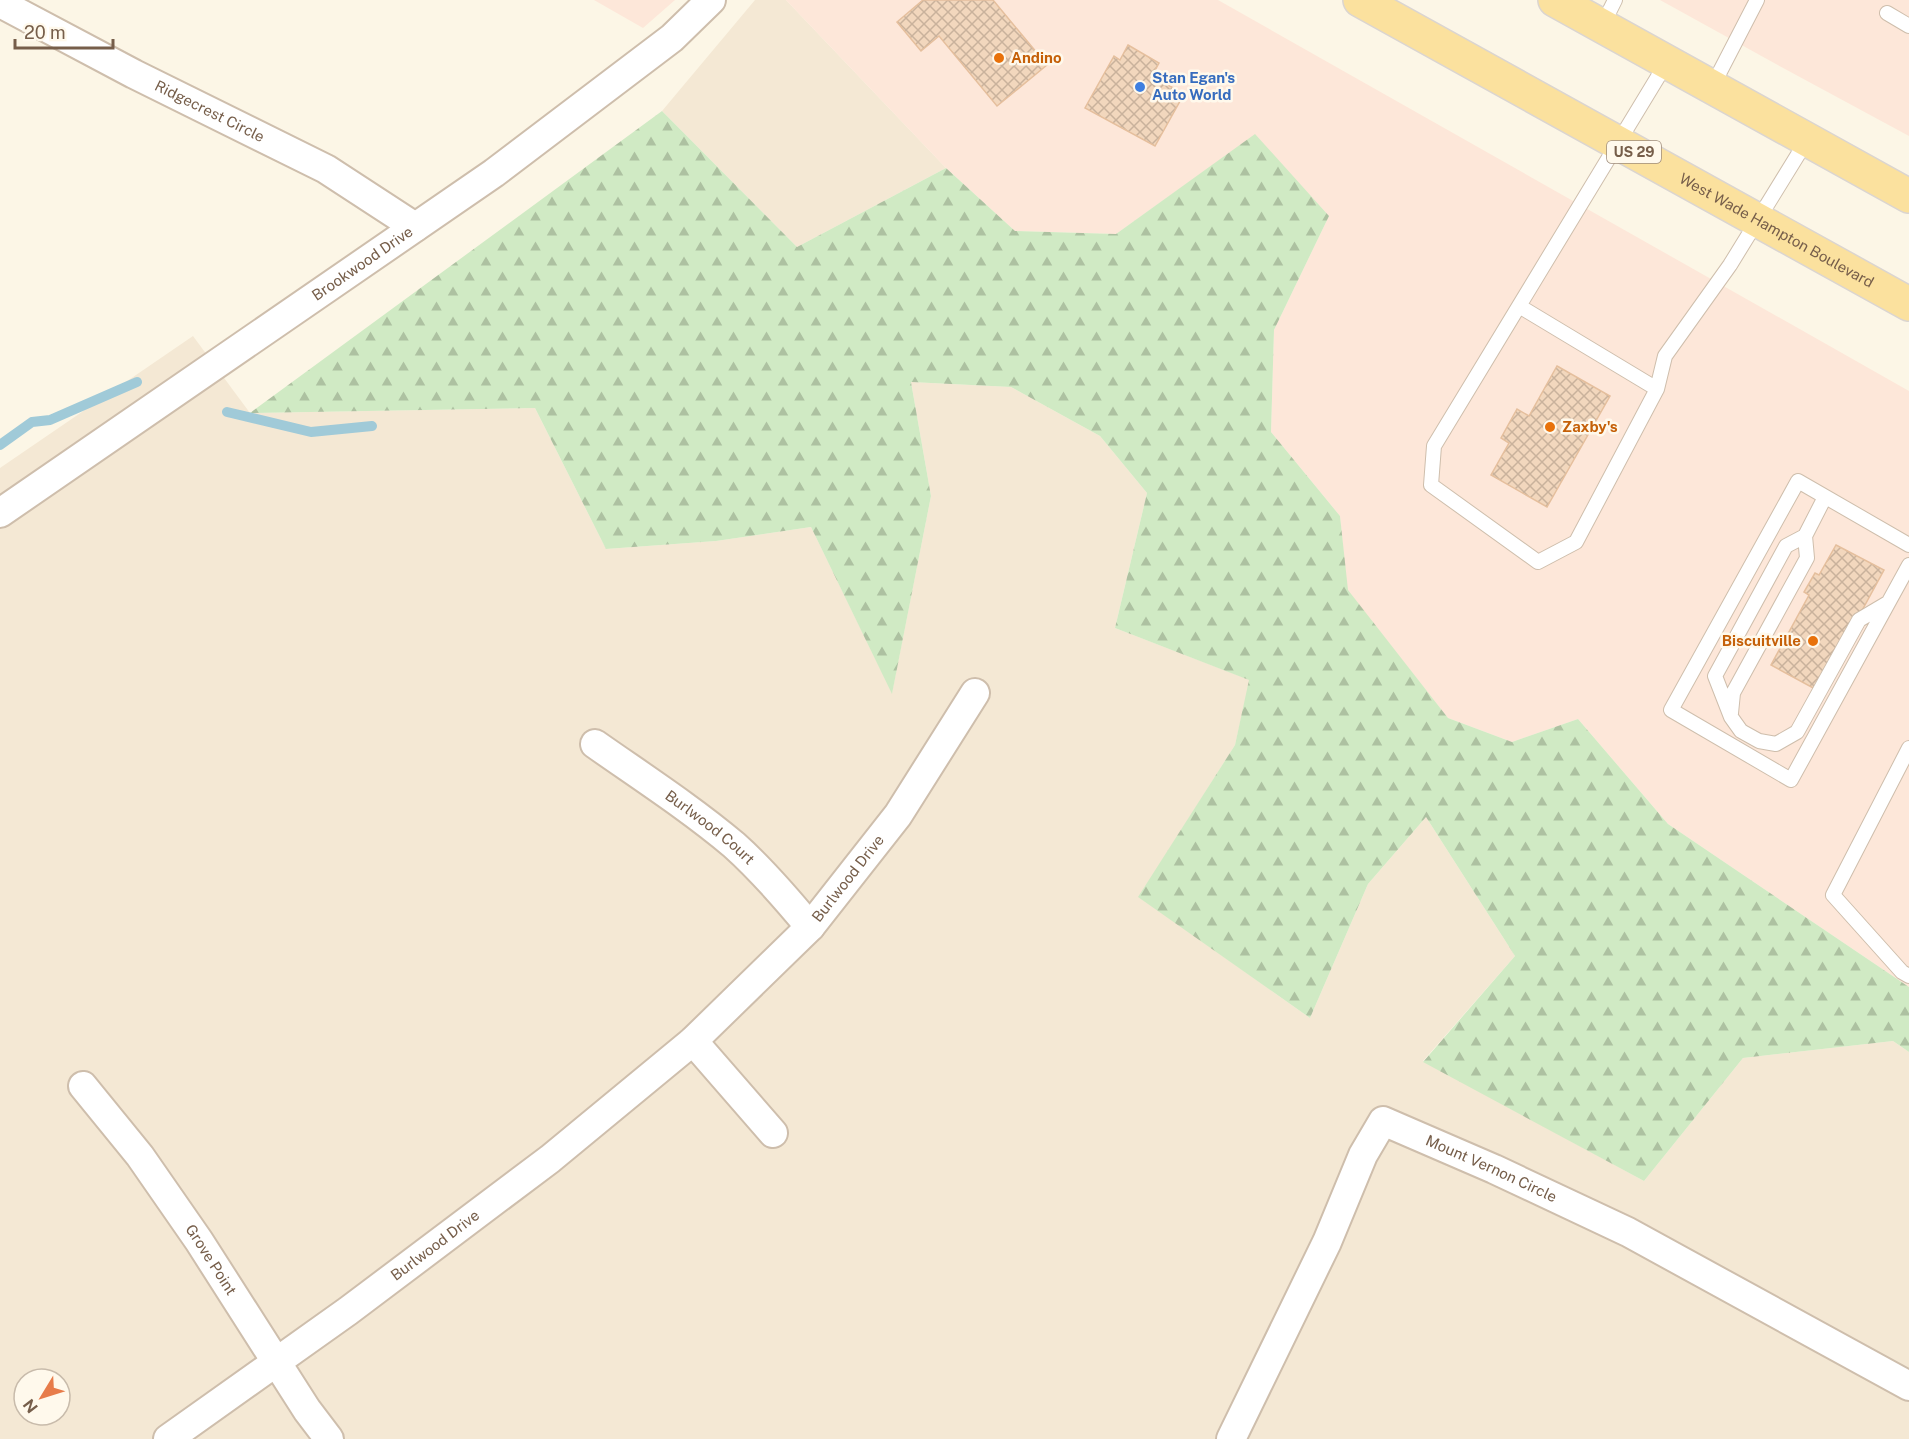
<svg xmlns="http://www.w3.org/2000/svg" width="1909" height="1439" font-family="'Public Sans',sans-serif">
  <defs>
    <pattern id="forest-firs" width="22" height="20" patternUnits="userSpaceOnUse" patternTransform="scale(1.5)"><rect width="22" height="20" fill="#d0eac4"/><path d="M5 1l3.5 6h-7zM16 11l3.5 6h-7z" fill="#adc1a1"/></pattern>
    <pattern id="building-cross-hatch" width="8" height="8" patternUnits="userSpaceOnUse" patternTransform="scale(1.5)"><rect width="8" height="8" fill="#f2d7bd"/><path d="M0 0l8 8M0 8l8-8" fill="none" stroke="#c9b29c"/></pattern>
  </defs>
  <rect width="100%" height="100%" fill="#fcf6e6"/>
  <path fill="#f4e8d4" fill-rule="evenodd" d="M755,0H786L946,168L797,247L662,111Z
    M193,336L250,413L535,408L606,549L716,541L811,527L892,693L931,496L911,382L1011,387L1100,436L1147,493L1115,628L1250,680L1235,745L1139,897L1310,1018L1368,884L1426,817L1515,956L1423,1061L1644,1181L1743,1058L1893,1041L1909,1052V1439H0V468ZM24,1379H60V1415H24Z"/>
  <path fill="#fde7d9" d="M594,0H675L643,28Z
    M786,0H1218L1909,391V987L1668,824L1578,719L1512,742L1448,718L1347,590L1340,516L1271,432L1274,330L1329,216L1255,135L1116,234L1015,231L946,168Z
    M1660,0H1909V136L1785,69Z"/>
  <path fill="url(#forest-firs)" d="M662,111L797,247L946,168L1015,231L1116,234L1255,134L1329,216L1274,330L1271,432L1340,516L1348,590L1448,718L1512,742L1578,719L1668,824L1909,987V1052L1893,1041L1743,1058L1644,1181L1423,1062L1515,956L1426,817L1368,884L1310,1018L1138,897L1235,745L1249,680L1115,628L1147,493L1100,436L1011,387L911,382L931,496L892,694L811,527L716,541L606,549L535,408L250,413Z"/>
  <g fill="none" stroke-linecap="round" stroke-linejoin="round">
    <path stroke="#a0cad8" stroke-width="10" d="M227,412L311,432L372,426
      M0,445L32,422L50,420L137,382"/>
  </g>
  <path fill="url(#building-cross-hatch)" stroke="#e5bf9d" stroke-width="1.5" d="M923,0H993L1047,65L997,106L939,36L921,51L897,22Z
    M1128,45L1159,63L1152,76L1184,94L1155,146L1085,108L1114,56L1120,60Z
    M1557,366L1610,396L1547,507L1491,475L1509,443L1501,438L1517,409L1529,416Z
    M1836,545L1884,570L1859,616L1855,614L1815,689L1771,665L1809,595L1804,592L1815,573L1819,575Z"/>
  <g fill="none" stroke-linecap="round" stroke-linejoin="round">
    <g stroke="#cebeac" stroke-width="16">
      <path id="lane" d="M1887,13L1909,26
        M1602,26L1615,0
        M1667,62L1434,446L1431,485L1538,562L1576,542L1657,389L1665,356L1730,265L1807,140
        M1712,87L1757,0
        M1519,306L1657,389
        M1825,497L1805,536L1786,546L1715,676L1731,717L1741,731L1759,741L1776,744L1797,732L1859,620L1886,604
        M1909,545L1798,481L1671,710L1791,780L1909,565
        M1731,713L1733,693L1807,558L1805,536
        M1909,748L1833,895L1902,972L1909,976"/>
    </g>
    <g stroke="#cebeac" stroke-width="32">
      <g id="street">
        <path id="s1" d="M0,3L134,74L326,169L415,227"/>
        <path id="s2" d="M0,513L494,173L672,38L711,0"/>
        <path id="s3" d="M595,744C642,777 690,808 734,845C762,870 786,898 810,927"/>
        <path d="M693,1041L773,1133"/>
        <path id="s4" d="M83,1086L140,1156L199,1241L307,1410L329,1439"/>
        <path id="s5" d="M168,1439L348,1311L550,1159L693,1041L810,927L898,815L975,693"/>
        <path id="s6" d="M1231,1439L1327,1242L1363,1155L1383,1121L1494,1169L1628,1232L1909,1386"/>
      </g>
    </g>
    <g stroke="#dbd5d0" stroke-width="36">
      <g id="primary">
        <path id="s7" d="M1360,0L1909,304"/>
        <path d="M1555,0L1909,196"/>
      </g>
    </g>
    <use href="#lane" stroke="#fff" stroke-width="14"/>
    <use href="#street" stroke="#fff" stroke-width="28"/>
    <use href="#primary" stroke="#fbe19e" stroke-width="33"/>
  </g>
  <g fill="#e8710a" stroke="#fff9ec" stroke-width="2">
    <circle cx="999" cy="58" r="6"/>
    <circle cx="1550" cy="427" r="6"/>
    <circle cx="1813" cy="641" r="6"/>
  </g>
  <circle fill="#3f7fe0" stroke="#fff9ec" stroke-width="2" cx="1140" cy="87" r="6"/>
  <g text-anchor="middle" stroke-width="5" stroke-linejoin="round" paint-order="stroke">
    <rect fill="#fff9ec" stroke="#9f8c7b" stroke-width="1.5" x="1607" y="141" width="54" height="22" rx="4.5"/>
    <g font-size="14" font-weight="bold" fill="#765e4a">
      <text x="1634" y="157">US 29</text>
    </g>
    <g font-size="15" font-weight="bold" fill="#c56008" stroke="#fff9ec" text-anchor="start">
      <text x="1011" y="63">Andino</text>
      <text x="1562" y="432">Zaxby's</text>
      <text x="1801" y="646" text-anchor="end">Biscuitville</text>
    </g>
    <g font-size="15" font-weight="bold" fill="#366cbe" stroke="#fff9ec" text-anchor="start">
      <text x="1152" y="83">Stan Egan's<tspan x="1152" dy="17">Auto World</tspan></text>
    </g>
    <g font-size="15" fill="#765e4a" stroke="#fff9ec">
      <text dy="5" stroke="none"><textPath href="#s1" startOffset="236">Ridgecrest Circle</textPath></text>
      <text dy="5" stroke="none"><textPath href="#s7" startOffset="476">West Wade Hampton Boulevard</textPath></text>
      <text dy="5" stroke="none"><textPath href="#s2" startOffset="440">Brookwood Drive</textPath></text>
      <text dy="5" stroke="none"><textPath href="#s3" startOffset="142">Burlwood Court</textPath></text>
      <text dy="5" stroke="none"><textPath href="#s5" startOffset="884">Burlwood Drive</textPath></text>
      <text dy="5" stroke="none"><textPath href="#s6" startOffset="471">Mount Vernon Circle</textPath></text>
      <text dy="5" stroke="none"><textPath href="#s5" startOffset="330">Burlwood Drive</textPath></text>
      <text dy="5" stroke="none"><textPath href="#s4" startOffset="216">Grove Point</textPath></text>
    </g>
  </g>
  <g transform="translate(42 1397) rotate(232)"><circle r="28" fill="#fff9ec" stroke="#c8bbab" stroke-width="1.5"/>
  <path d="M0-4.5L10 22L0 15L-10 22Z" fill="#e77c4a"/>
  <text y="-9" font-size="16" font-weight="bold" text-anchor="middle" fill="#765e4a">N</text>
  </g>
  <path d="M15 39v9h98v-9" fill="none" stroke="#765e4a" stroke-width="3"/>
  <text x="24" y="39" font-size="18" fill="#765e4a" stroke="#fff9ec" stroke-width="4.5" paint-order="stroke">20 m</text>
</svg>
